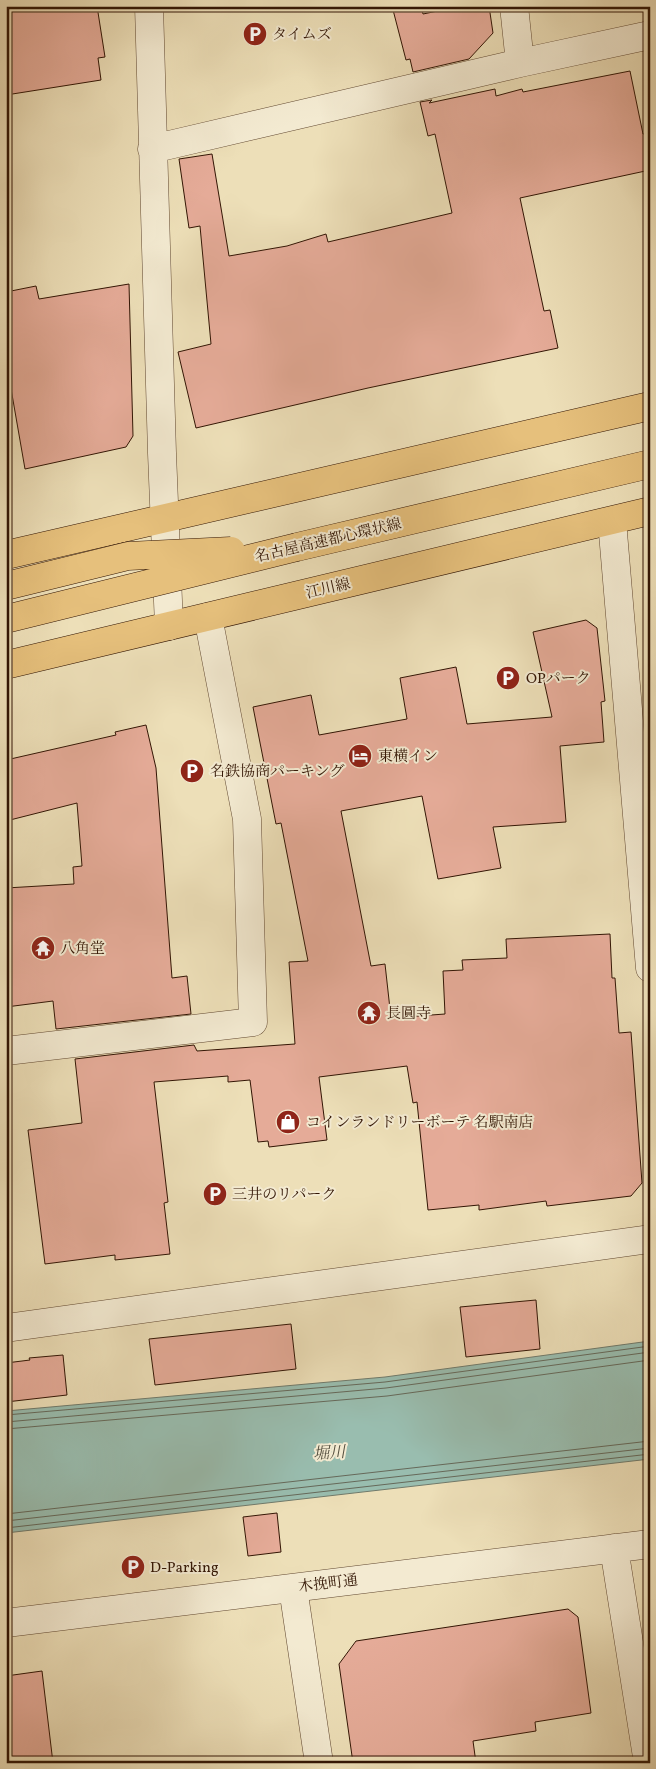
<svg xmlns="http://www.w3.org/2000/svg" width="656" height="1769" font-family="Vollkorn,'Noto Serif JP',serif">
  <rect width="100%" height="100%" fill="#eddfb8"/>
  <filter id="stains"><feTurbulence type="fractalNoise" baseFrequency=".004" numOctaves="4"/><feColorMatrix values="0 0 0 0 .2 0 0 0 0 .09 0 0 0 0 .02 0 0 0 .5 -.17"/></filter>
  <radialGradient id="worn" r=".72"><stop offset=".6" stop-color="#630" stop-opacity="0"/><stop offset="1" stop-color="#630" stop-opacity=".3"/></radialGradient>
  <path fill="#99bdaf" stroke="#707a6b" d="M650,1341V1459L6,1533V1411L385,1377Z"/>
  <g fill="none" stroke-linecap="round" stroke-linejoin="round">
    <path stroke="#66695a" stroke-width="1" d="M6,1415L385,1382L650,1346
      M6,1422L386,1388L650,1352
      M6,1429L387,1396L650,1360
      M6,1514L650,1441
      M6,1521L650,1448
      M6,1528L650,1454"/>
  </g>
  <path fill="#e5ab98" stroke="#321504" d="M6,6H97L105,57L98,58L101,80L6,95Z
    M392,6H421L423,14L462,6H489L493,33L469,59L413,72L410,59L406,60Z
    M630,71L643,134L650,133V170L520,198L544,311L550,310L558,348L368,388L196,428L178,352L211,344L200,226L189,228L179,159L212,154L229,256L287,246L326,234L328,242L452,213L435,134L428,136L420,102L432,100L429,103L495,89L496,96L522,89L523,92Z
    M129,284L133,436L126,447L25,469L6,360V292L36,286L39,299Z
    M586,620L597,628L605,701L601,702L604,742L560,746L566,822L493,827L501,868L438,879L422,796L341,811L371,966L385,964L391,1018L445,1014L443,971L463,970L462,960L507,958L506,939L610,934L612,978H615L619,1033L631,1032L642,1183L631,1196L547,1206L546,1201L479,1210V1205L428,1210L417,1102L413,1103L407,1066L319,1077L327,1140L269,1147L268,1141L258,1142L250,1080L228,1082V1076L154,1082L168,1202L164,1203L170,1254L115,1260V1255L45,1264L28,1130L82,1123L75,1059L194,1045L197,1051L295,1044L289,962L308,961L281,823L276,824L253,707L311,695L319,735L407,719L400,678L456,667L467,724L552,717L533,632Z
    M146,725L156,768L172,978L187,976L191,1014L56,1029L53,1001L6,1007V888L74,884L73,867L82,866L77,803L6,821V760L116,735L115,732Z
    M536,1300L540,1349L466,1357L460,1307Z
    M291,1324L296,1369L155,1385L149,1339Z
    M63,1355L67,1395L6,1402V1363L30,1360L29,1358Z
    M277,1513L281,1552L248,1556L243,1517Z
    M568,1609L578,1617L591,1713L535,1722L536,1731L473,1741L476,1763H353L339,1664L356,1641Z
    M42,1671L53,1763H6V1676Z"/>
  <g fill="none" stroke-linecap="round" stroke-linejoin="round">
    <g stroke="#614831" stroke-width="29">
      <path id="minor" d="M149,6L162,453L169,626
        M514,6L520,63
        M152,149L520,63L650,35
        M612,521L650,968
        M6,1051L253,1022L247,819L208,617
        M6,1328L650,1239
        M614,1548L648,1763
        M293,1588L319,1763
        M6,1623L650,1544"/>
    </g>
    <g stroke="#321504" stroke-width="29">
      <path id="major" d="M6,555L650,406
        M6,665L650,511"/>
    </g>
    <g stroke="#321504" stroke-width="29">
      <path id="highway" d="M297,547L650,464"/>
    </g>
    <use href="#minor" stroke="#f3ead1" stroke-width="28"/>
    <use href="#major" stroke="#e6c07c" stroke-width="28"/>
    <use href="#highway" stroke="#e6c07c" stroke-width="28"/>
    <g stroke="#321504" stroke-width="29" stroke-linecap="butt">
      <path id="highway-bridge" d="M6,586L128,556L231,551
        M6,619L297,547"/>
    </g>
    <use href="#highway-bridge" stroke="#e6c07c" stroke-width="28"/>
  </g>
  <defs>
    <g id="parking-disc" transform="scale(1.25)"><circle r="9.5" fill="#8f2418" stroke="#f3ead1"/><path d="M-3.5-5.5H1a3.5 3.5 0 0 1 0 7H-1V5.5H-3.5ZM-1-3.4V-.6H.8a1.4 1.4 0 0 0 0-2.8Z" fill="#fff"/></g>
    <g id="hotel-disc" transform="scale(1.25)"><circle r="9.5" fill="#8f2418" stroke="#f3ead1"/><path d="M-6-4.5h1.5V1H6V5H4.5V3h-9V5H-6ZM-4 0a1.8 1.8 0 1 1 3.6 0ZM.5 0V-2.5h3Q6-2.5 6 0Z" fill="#fff"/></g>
    <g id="temple-disc" transform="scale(1.25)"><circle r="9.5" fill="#8f2418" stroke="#f3ead1"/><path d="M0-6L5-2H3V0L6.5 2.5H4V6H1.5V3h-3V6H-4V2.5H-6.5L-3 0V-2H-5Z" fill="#fff"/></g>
    <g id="shop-disc" transform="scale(1.25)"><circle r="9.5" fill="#8f2418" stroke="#f3ead1"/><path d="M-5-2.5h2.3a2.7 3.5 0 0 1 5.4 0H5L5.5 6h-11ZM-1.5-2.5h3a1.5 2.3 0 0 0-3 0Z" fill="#fff"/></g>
  </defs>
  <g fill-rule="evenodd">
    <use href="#parking-disc" x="255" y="34"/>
    <use href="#parking-disc" x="508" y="678"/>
    <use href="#hotel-disc" x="360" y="756"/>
    <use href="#parking-disc" x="192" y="771"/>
    <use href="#temple-disc" x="43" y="948"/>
    <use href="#temple-disc" x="369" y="1013"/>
    <use href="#shop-disc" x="288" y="1122"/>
    <use href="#parking-disc" x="215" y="1194"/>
    <use href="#parking-disc" x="133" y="1567"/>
  </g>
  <g text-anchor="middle" stroke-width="4" stroke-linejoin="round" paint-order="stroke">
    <g font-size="15" fill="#321504" stroke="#f3ead1" text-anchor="start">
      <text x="272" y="39">タイムズ</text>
      <text x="526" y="683">OPパーク</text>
      <text x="378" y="761">東横イン</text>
      <text x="210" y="776">名鉄協商パーキング</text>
      <text x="60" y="953">八角堂</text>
      <text x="386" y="1018">長圓寺</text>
      <text x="306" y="1127">コインランドリーボーテ 名駅南店</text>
      <text x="232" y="1199">三井のリパーク</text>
      <text x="150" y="1572">D-Parking</text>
    </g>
    <g font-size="15" fill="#321504" stroke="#f3ead1">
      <text transform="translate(328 540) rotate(-13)" y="5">名古屋高速都心環状線</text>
      <text transform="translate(328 588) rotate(-13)" y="5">江川線</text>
      <text transform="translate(328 1583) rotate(-7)" y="5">木挽町通</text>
    </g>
    <g font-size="16" font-style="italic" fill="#565040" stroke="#f3ead1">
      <text transform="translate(329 1452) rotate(-4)" y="6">堀川</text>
    </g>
  </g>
  <rect width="656" height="1769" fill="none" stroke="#eddfb8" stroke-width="25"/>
  <rect x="8" y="8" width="641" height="1754" fill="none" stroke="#321504" stroke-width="2.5"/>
  <rect x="12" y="12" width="631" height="1744" fill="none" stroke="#321504"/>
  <rect width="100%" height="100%" filter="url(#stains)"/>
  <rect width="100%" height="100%" fill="url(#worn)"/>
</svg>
